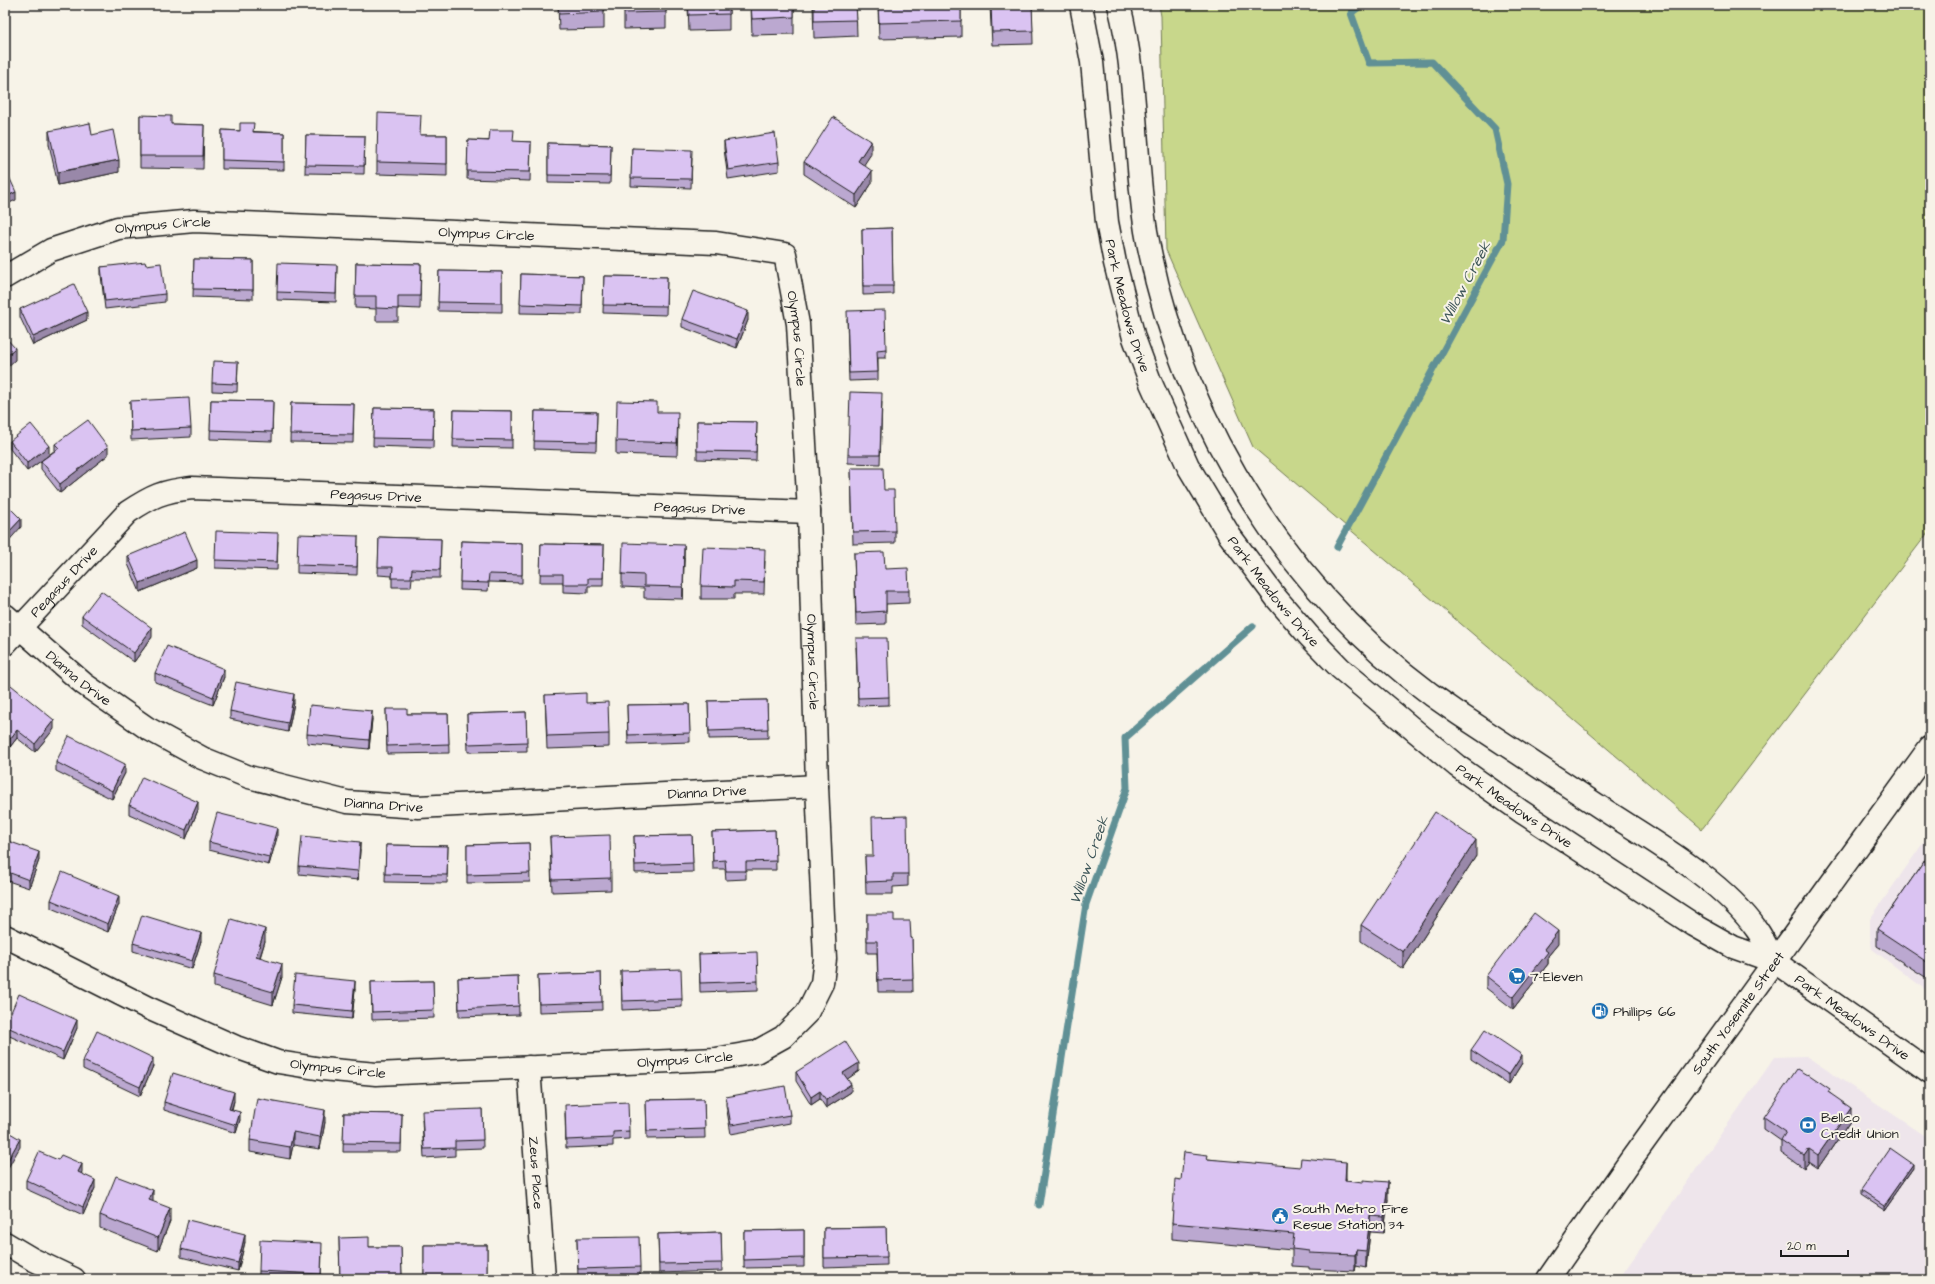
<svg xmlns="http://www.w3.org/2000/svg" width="1935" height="1284" font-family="'Architects Daughter',sans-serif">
  <rect width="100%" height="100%" fill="#f7f3e8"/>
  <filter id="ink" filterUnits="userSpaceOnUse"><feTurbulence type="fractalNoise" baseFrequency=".025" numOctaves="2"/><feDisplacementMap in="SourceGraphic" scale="8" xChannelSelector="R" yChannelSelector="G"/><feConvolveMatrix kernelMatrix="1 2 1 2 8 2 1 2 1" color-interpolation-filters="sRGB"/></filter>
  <g filter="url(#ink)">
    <path fill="#eee5eb" d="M1930,833V993L1872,949L1870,935V919Z
      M1806,1056L1930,1139V1279H1619L1775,1057Z"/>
    <path fill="#c8d78b" stroke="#727a54" d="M1159,5H1930V530L1702,829L1253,447L1166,250L1161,16Z"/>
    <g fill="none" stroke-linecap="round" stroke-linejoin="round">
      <path stroke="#609095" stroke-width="7" d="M1337,547L1503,240L1507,184L1495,129L1432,62L1369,63L1351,13L1362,5
        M1039,1205L1086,904L1127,788L1125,738L1253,626"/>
      <g stroke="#1c1c1c" stroke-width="25">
        <g id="minor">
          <path id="s1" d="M5,277L51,250L118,228L194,221L716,243L785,254L798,324L809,512L817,786L825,959L822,983L807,1013L783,1037L756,1052L716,1059L376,1074L322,1069L278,1062L236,1047L148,1008L5,936"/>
          <path id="s2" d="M5,615L84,684L147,728L202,758L249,777L347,802L418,807L817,786"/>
          <path id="s3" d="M5,644L128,512C152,496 163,491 192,488L809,512"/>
          <path id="s4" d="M529,1067L544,1279"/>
          <path d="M5,1243L32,1259L74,1279"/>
        </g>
      </g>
      <g stroke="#1c1c1c" stroke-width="25">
        <g id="major">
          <path id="s5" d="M1081,5L1092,62L1107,222L1115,263L1134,338L1150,381L1188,466L1230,536L1277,599L1309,636L1340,668L1457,766L1522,812L1694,925L1733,947L1775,962L1930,1072"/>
          <path d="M1119,5C1138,79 1134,156 1146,231C1180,424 1295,605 1459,714C1507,746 1555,777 1603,809C1654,842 1722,880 1757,930C1764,940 1769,952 1775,962"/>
          <path id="s6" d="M1548,1279L1630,1161L1930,747"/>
        </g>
      </g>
      <use href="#minor" stroke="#f7f3e8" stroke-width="22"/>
      <use href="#major" stroke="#f7f3e8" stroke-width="22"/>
    </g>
    <path fill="#bba8d0" stroke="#1c1c1c" d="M558,5H604V29L559,30Z
      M624,5H666V28L624,29Z
      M688,5H729V30L689,31Z
      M751,5H794V34L752,35Z
      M813,5H856L857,36L814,38Z
      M878,5H961V37L879,39Z
      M990,5H1032L1033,44L992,45Z
      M140,115L171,124L204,125L203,169L140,168Z
      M222,130L284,133V170L222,169Z
      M49,131L92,135L119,172L58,185L49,144Z
      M306,135L365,136L364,174L305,173Z
      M420,135H447V176L377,174V162Z
      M468,140L531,142L530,181L467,179Z
      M724,141L779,162V171L728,179L724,149Z
      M548,143L611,145L610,184L548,183Z
      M632,148L692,158L691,188L631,186Z
      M871,154L863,165L872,183L856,208L804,174V162Z
      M892,228L893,294L863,295L862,229Z
      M194,259L253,260V299L193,297Z
      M356,263L421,264L420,309L398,308V321H376V309L355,308Z
      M146,265L165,294V302L105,309L101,275V267Z
      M337,265L336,302L277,300V292Z
      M439,271L502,272V312L438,311Z
      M521,274L583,276L582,314L520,313Z
      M604,276L667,277L666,315L603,313Z
      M20,309L87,320L33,345L20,317Z
      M682,319L748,320L737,348L682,327Z
      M847,319L886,349V358H878V380L849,381Z
      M238,362L237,392L212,391V383Z
      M211,400L273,401L272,441L210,439Z
      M130,401L191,428V437L131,440Z
      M882,401L880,464L848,463V455Z
      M291,403L354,404L353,443L290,442Z
      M374,408L434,409L433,448L373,446Z
      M454,410L512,411V448L453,447Z
      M535,411L597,412L596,451L534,449Z
      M657,412L678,425L677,456L616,454V441Z
      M697,421L757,422L756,461L697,459Z
      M10,441L49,455L27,471L10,449Z
      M55,444L108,455L60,493L41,469V461L55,450Z
      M851,468L884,490L895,531V543L853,544Z
      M358,536L357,575L297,573V565Z
      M379,537L441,539L440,578H412L411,587H392V576L378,575Z
      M278,541L277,570L215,568V560Z
      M461,541L522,543V583L489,582L488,591L460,590Z
      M541,544L604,545L603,586H588V593L563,592V582H540Z
      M854,553L885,569L909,591V603L886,604V624L856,625Z
      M128,556L197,568L140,592L128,564Z
      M684,558L683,599L644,598V588L622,587V574Z
      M765,561L764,594H734V599H701V586Z
      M82,616L152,637L134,662L82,624Z
      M856,647L889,697V705L858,706Z
      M155,673L224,677L213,705L155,682Z
      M5,682L54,729L35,752L17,738L10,747L5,743Z
      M545,695L586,703L609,734V747L547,749Z
      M767,700L768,738L709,739L708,701Z
      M294,703L288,732L230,719V711Z
      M689,704L690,742L628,744L627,705Z
      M386,709L407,714H448L449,753L387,754Z
      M526,712L527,751L468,752L467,714Z
      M372,719L369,749L307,743V734Z
      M56,762L125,773L112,799L56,771Z
      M129,805L198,810L186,839L129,814Z
      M775,830L776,870H746V879L726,880L725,869H713L712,832Z
      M692,835L693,872L635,873L634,836Z
      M277,837L269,865L209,850V842Z
      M550,837L611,878V890L552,892Z
      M5,840L39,860L29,888L5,880Z
      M529,843L530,882L467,883V845Z
      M386,845L448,846L447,883L385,882Z
      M360,850L358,880L299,874V866Z
      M1930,853V980L1877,946V929Z
      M865,856L908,874V886L893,887V894H866Z
      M1476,856L1403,969L1361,941V925Z
      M51,900L119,904L108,932L51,908Z
      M867,914L894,921L911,938H912L913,992H878L877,953H867Z
      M201,941L192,969L133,951V943Z
      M265,941L260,958L282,977L273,1005L214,987V975Z
      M1558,944L1548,956V964L1513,1009L1486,988V976Z
      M699,954L758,981V990L700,992Z
      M621,971L682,999V1007L622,1010Z
      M601,973L602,1010L539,1012L538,975Z
      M518,976L519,1015L459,1017L458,978Z
      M433,981L434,1018L372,1020L371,982Z
      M355,989L352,1019L292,1013V1005Z
      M5,1025L77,1028L63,1060L5,1034Z
      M1471,1050L1522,1063L1509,1084L1471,1059Z
      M83,1061L153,1066L140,1096L83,1069Z
      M859,1071L847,1079L851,1092L826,1108L820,1099L811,1105L796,1081V1072Z
      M1830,1093L1851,1120L1818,1168L1809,1162L1804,1168L1781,1152V1141L1764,1129V1117Z
      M726,1097L790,1115V1123L731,1134L726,1105Z
      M704,1099L705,1138L647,1139L646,1100Z
      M234,1101L232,1110L240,1120L236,1133L164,1110V1102Z
      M482,1109L483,1148L455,1149V1156L424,1158L422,1119Z
      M344,1113L402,1114L401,1152H343Z
      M565,1113L629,1131V1139L613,1140V1146L566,1148Z
      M325,1122L320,1149L293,1145L290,1159L250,1152V1140Z
      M1208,1159L1346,1178V1181L1388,1199L1384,1233L1370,1232L1366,1268L1356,1266L1355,1271L1309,1269V1267L1292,1266V1250L1172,1239V1223L1181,1180Z
      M1913,1168L1884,1209L1861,1194V1190Z
      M82,1172L81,1173L95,1188L83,1215L26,1189V1180Z
      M153,1202L170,1221L158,1251L100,1228V1215Z
      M886,1227L887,1265L824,1267V1228Z
      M804,1230V1267L744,1268V1231Z
      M721,1232L722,1271L659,1273L658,1234Z
      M339,1238L369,1247H401L402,1279H340Z
      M577,1238L640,1267V1276L578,1278Z
      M245,1242L238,1271L181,1257V1249Z
      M424,1245H487V1279H424Z
      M322,1252L321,1279H259V1271Z"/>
    <path fill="#9988a9" stroke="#1c1c1c" d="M871,141V154L858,174V161Z
      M119,160V172L58,185V172Z
      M872,171V183L856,208V195Z
      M16,192V200L5,205V197Z
      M748,311V320L737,348V339Z
      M87,312V320L33,345V337Z
      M15,348V360L5,369V357Z
      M49,446V455L27,471V463Z
      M108,447V455L60,493V484Z
      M21,519V527L5,545V536Z
      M684,545V558L683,599V587Z
      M197,560V568L140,592V583Z
      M152,628V637L134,662V653Z
      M224,669V677L213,705V697Z
      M294,694V703L288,732V723Z
      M372,711V719L369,749V740Z
      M54,720V729L35,752V744Z
      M17,730V738L10,747V739Z
      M125,764V773L112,799V791Z
      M198,802V810L186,839V830Z
      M277,828V837L269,865V857Z
      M1476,840V856L1403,969V952Z
      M360,842V850L358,880V871Z
      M39,852V860L29,888V880Z
      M119,896V904L108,932V924Z
      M265,929V941L256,969V956Z
      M1558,931V944L1548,956V964L1513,1009V997L1544,949Z
      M201,933V941L192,969V961Z
      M282,964V977L273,1005V992Z
      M355,981V989L352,1019V1011Z
      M77,1020V1028L63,1060V1052Z
      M1522,1055V1063L1509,1084V1075Z
      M153,1058V1066L140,1096V1087Z
      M859,1063V1071L843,1082V1073Z
      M851,1084V1092L826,1108V1100Z
      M820,1091V1099L811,1105V1097Z
      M234,1092V1101L229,1117V1109Z
      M1851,1108V1120L1818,1168V1155Z
      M325,1110V1122L320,1149V1137Z
      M240,1112V1120L236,1133V1125Z
      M293,1132V1145L290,1159V1147Z
      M20,1139V1147L5,1173V1165Z
      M1809,1149V1162L1804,1168V1156Z
      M1346,1162V1178L1345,1198V1181Z
      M82,1164V1172L78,1180V1172Z
      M1913,1164V1168L1884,1209V1205Z
      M95,1180V1188L83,1215V1207Z
      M1388,1182V1199L1384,1233V1217Z
      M153,1190V1203L149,1200Z
      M170,1208V1221L158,1251V1238Z
      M1370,1216V1232L1366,1268V1251Z
      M245,1234V1242L238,1271V1263Z
      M1356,1250V1266L1355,1271V1255Z"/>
    <path fill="#dac3f2" stroke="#1c1c1c" d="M558,5H604V12L559,14Z
      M624,5H666V12L624,13Z
      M688,5H729V14L689,15Z
      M751,5H794V17L752,19Z
      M814,5H856L857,20L814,21Z
      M878,5H961V21L879,23Z
      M991,5H1032L1033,31L992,32Z
      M378,113L421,115L420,135H447V164L377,162Z
      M140,115L171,116V124L204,125L203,156H140Z
      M833,117L871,141L858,161L872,171L856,195L804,162Z
      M90,123L92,135L113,130L119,160L58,172L49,131Z
      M240,123H254L253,132L284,133V162L222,160V130L240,131Z
      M490,130H514L513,141L531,142L530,172L467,171L468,140L489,141Z
      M775,133L779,162L728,170L724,141Z
      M306,135L365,136L364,166L305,165Z
      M548,143L611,145L610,176L548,175Z
      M632,148L692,150L691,179L631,178Z
      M5,168L16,192L5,197Z
      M892,228L893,286H863L862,229Z
      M194,259L253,260V290L193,289Z
      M145,262L146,265L161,263L165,294L105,301L101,267Z
      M278,263L337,265L336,294L277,292Z
      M356,263L421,264L420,296H398V309L376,308V296H355Z
      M439,271L502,272V303L438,302Z
      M521,274L583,276L582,306L520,304Z
      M604,276L667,277L666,306L603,305Z
      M74,284L87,312L33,337L20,309Z
      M693,291L748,311L737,339L682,319Z
      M885,310L886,349L877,350L878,372L849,373L847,311Z
      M5,337L15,348L5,357Z
      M213,361L238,362L237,384L212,383Z
      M850,392L882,393L880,455H848Z
      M189,398L191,428L131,431L130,401Z
      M211,400L273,401L272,432L210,430Z
      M617,401L657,402V412H678L677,443L616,441Z
      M291,403L354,404L353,435L290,434Z
      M374,408L434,409L433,439L373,438Z
      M454,410L512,411V440L453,439Z
      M535,411L597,412L596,442L534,441Z
      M88,420L108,447L60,484L41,461L59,448L55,444Z
      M697,421L757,422L756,452L697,451Z
      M31,424L49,446L27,463L10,441Z
      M851,468H883L884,490H894L895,531L853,532Z
      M5,503L21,519L5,536Z
      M216,531L278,533L277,562L215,560Z
      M185,532L197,560L140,583L128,556Z
      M298,534L358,536L357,567L297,565Z
      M379,537L441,539L440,570L412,569L411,578H392L393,567H378Z
      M461,541L522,543V575L489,574L488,583L460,582Z
      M623,543L684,545L683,587L644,586V575L622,574Z
      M541,544L604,545L603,578H588V584H563V574H540Z
      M703,547L765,549L764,582L734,581V587L701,586Z
      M884,552L885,569L908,568L909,591H886V611L856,613L854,553Z
      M101,591L152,628L134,653L82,616Z
      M856,638H887L889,697L858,698Z
      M167,646L224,669L213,697L155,673Z
      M6,681L54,720L35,744L17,730L10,739L5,735V682Z
      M236,682L294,694L288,723L230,711Z
      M586,693V703L608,702L609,734L547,736L545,695Z
      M767,700L768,729L709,731L708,701Z
      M689,704L690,733L628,735L627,705Z
      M310,705L372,711L369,740L307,734Z
      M386,709H407V714H448L449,744L387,746Z
      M526,712L527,742L468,744L467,714Z
      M69,736L125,764L112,791L56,762Z
      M142,777L198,802L186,830L129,805Z
      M1435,812L1476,840L1403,952L1361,925Z
      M217,813L277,828L269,857L209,842Z
      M907,816L908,874H893V881L866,882L865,856H873L872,817Z
      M775,830L776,861L746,862V871H726L725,860L713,861L712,832Z
      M610,835L611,878L552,880L550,837Z
      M692,835L693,863L635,865L634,836Z
      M302,836L360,842L358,871L299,866Z
      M5,840L39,852L29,880L5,871Z
      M529,843L530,873L467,875V845Z
      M386,845L448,846L447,875L385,874Z
      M1930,853V964L1877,929Z
      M62,872L119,896L108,924L51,900Z
      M1534,913L1558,931L1544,949L1548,952L1513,997L1486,976Z
      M867,914H894V921H910L911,938H912L913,979L878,980L877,941H867Z
      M142,915L201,933L192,961L133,943Z
      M231,919L265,929L256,956L282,964L273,992L214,975Z
      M757,952L758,981L700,983L699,954Z
      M681,969L682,999L622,1001L621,971Z
      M601,973L602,1002L539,1004L538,975Z
      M295,975L355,981L352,1011L292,1005Z
      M518,976L519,1006L459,1009L458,978Z
      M433,981L434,1010L372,1012L371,982Z
      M19,994L77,1020L63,1052L5,1026Z
      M1485,1030L1522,1055L1509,1075L1471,1050Z
      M97,1031L153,1058L140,1087L83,1061Z
      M845,1041L859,1063L843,1073L851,1084L826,1100L820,1091L811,1097L796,1072Z
      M1797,1069L1807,1075L1808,1074L1830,1089L1828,1092L1851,1108L1818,1155L1809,1149L1804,1156L1781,1140L1786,1132L1764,1117Z
      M173,1073L234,1092L229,1109L240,1112L236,1125L164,1102Z
      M785,1086L790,1115L731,1125L726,1097Z
      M257,1098L325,1110L320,1137L293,1132L290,1147L250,1140Z
      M704,1099L705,1129L647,1131L646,1100Z
      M628,1102L629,1131L613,1132V1138L566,1140L565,1105Z
      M482,1109L483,1140L455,1141V1148L424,1149L422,1111Z
      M344,1113L402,1114L401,1144L343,1143Z
      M5,1130L20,1139L5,1165Z
      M1890,1148L1913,1164L1884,1205L1861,1190Z
      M39,1152L58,1160L61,1155L82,1164L78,1172L95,1180L83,1207L26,1180Z
      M1184,1152L1208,1155L1207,1159L1300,1167L1301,1158L1346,1162L1345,1181L1363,1183V1180L1388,1182L1384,1217L1370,1216L1366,1251L1356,1250L1355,1255L1309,1253V1251L1292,1249L1294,1234L1172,1223L1175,1179L1181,1180Z
      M116,1176L153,1190L149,1200L170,1208L158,1238L100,1215Z
      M188,1220L245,1234L238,1263L181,1249Z
      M886,1227L887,1257L824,1258V1228Z
      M804,1230V1258L744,1260V1231Z
      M721,1232L722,1263L659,1264L658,1234Z
      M369,1237V1247H401L402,1277L340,1278L339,1238Z
      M639,1237L640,1267L578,1269L577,1238Z
      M260,1240L322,1243L321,1274L259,1271Z
      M424,1245H487V1276H424Z"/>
  </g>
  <defs>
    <g id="supermarket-disc" transform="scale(0.9)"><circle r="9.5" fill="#1f6fb2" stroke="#f7f3e8"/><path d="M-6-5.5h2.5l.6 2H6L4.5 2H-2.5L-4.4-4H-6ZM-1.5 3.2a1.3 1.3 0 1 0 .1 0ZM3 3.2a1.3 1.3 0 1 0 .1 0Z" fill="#fff"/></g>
    <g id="fuel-disc" transform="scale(0.9)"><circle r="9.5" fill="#1f6fb2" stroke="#f7f3e8"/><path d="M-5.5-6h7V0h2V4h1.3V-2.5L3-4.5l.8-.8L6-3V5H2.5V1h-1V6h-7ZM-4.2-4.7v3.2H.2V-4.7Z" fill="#fff"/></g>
    <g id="bank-disc" transform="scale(0.9)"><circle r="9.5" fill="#1f6fb2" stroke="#f7f3e8"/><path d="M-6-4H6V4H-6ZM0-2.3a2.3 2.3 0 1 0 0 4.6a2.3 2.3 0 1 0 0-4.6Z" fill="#fff"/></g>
    <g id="civic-disc" transform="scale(0.9)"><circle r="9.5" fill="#1f6fb2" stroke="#f7f3e8"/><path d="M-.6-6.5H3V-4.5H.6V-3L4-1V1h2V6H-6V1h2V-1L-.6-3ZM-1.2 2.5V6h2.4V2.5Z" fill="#fff"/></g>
  </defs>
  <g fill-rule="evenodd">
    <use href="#supermarket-disc" x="1517" y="976"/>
    <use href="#fuel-disc" x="1600" y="1011"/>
    <use href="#bank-disc" x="1808" y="1125"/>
    <use href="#civic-disc" x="1280" y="1216"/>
  </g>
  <g text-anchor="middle" stroke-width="4" stroke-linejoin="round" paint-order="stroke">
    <g font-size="14" fill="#1c1c1c" stroke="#f7f3e8">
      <text dy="5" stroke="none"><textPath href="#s1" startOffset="169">Olympus Circle</textPath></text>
      <text dy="5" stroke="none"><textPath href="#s1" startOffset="493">Olympus Circle</textPath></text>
      <text dy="5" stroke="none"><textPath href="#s5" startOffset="305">Park Meadows Drive</textPath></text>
      <text dy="5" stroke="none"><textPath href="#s1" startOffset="878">Olympus Circle</textPath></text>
      <text dy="5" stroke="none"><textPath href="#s3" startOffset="434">Pegasus Drive</textPath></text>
      <text dy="5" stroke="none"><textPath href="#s3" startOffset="758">Pegasus Drive</textPath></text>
      <text dy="5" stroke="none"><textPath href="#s3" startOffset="86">Pegasus Drive</textPath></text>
      <text dy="5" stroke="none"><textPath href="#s5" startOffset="629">Park Meadows Drive</textPath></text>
      <text dy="5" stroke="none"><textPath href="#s1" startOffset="1202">Olympus Circle</textPath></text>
      <text dy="5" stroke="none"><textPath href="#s2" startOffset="97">Dianna Drive</textPath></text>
      <text dy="5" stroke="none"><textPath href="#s2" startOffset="757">Dianna Drive</textPath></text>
      <text dy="5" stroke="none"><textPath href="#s2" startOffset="433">Dianna Drive</textPath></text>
      <text dy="5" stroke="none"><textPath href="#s5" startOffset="953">Park Meadows Drive</textPath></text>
      <text dy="5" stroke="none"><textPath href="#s6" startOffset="327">South Yosemite Street</textPath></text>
      <text dy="5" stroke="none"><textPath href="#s5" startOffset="1353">Park Meadows Drive</textPath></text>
      <text transform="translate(685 1059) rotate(-4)" y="5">Olympus Circle</text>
      <text transform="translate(338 1068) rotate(6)" y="5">Olympus Circle</text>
      <text dy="5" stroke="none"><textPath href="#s4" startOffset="106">Zeus Place</textPath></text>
    </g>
    <g font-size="14" fill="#1c1c1c" stroke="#f7f3e8" text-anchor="start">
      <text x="1530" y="981">7-Eleven</text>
      <text x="1613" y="1016">Phillips 66</text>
      <text x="1821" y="1122">Bellco<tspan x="1821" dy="16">Credit Union</tspan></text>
      <text x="1293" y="1213">South Metro Fire<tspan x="1293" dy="16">Resue Station 34</tspan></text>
    </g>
    <g font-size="15" font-style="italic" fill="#3e5659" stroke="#f7f3e8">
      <text transform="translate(1465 283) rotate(-62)" y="5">Willow Creek</text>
      <text transform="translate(1089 860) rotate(-71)" y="5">Willow Creek</text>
    </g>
  </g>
  <rect width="1935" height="1284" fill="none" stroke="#f7f3e8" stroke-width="20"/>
  <rect x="10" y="10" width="1915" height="1264" fill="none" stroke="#1c1c1c" stroke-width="1.5" filter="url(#ink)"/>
  <path d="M1781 1250v6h67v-6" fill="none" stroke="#1c1c1c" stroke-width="2"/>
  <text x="1787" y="1250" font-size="12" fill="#1c1c1c" stroke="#f7f3e8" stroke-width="3" paint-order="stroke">20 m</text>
</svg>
